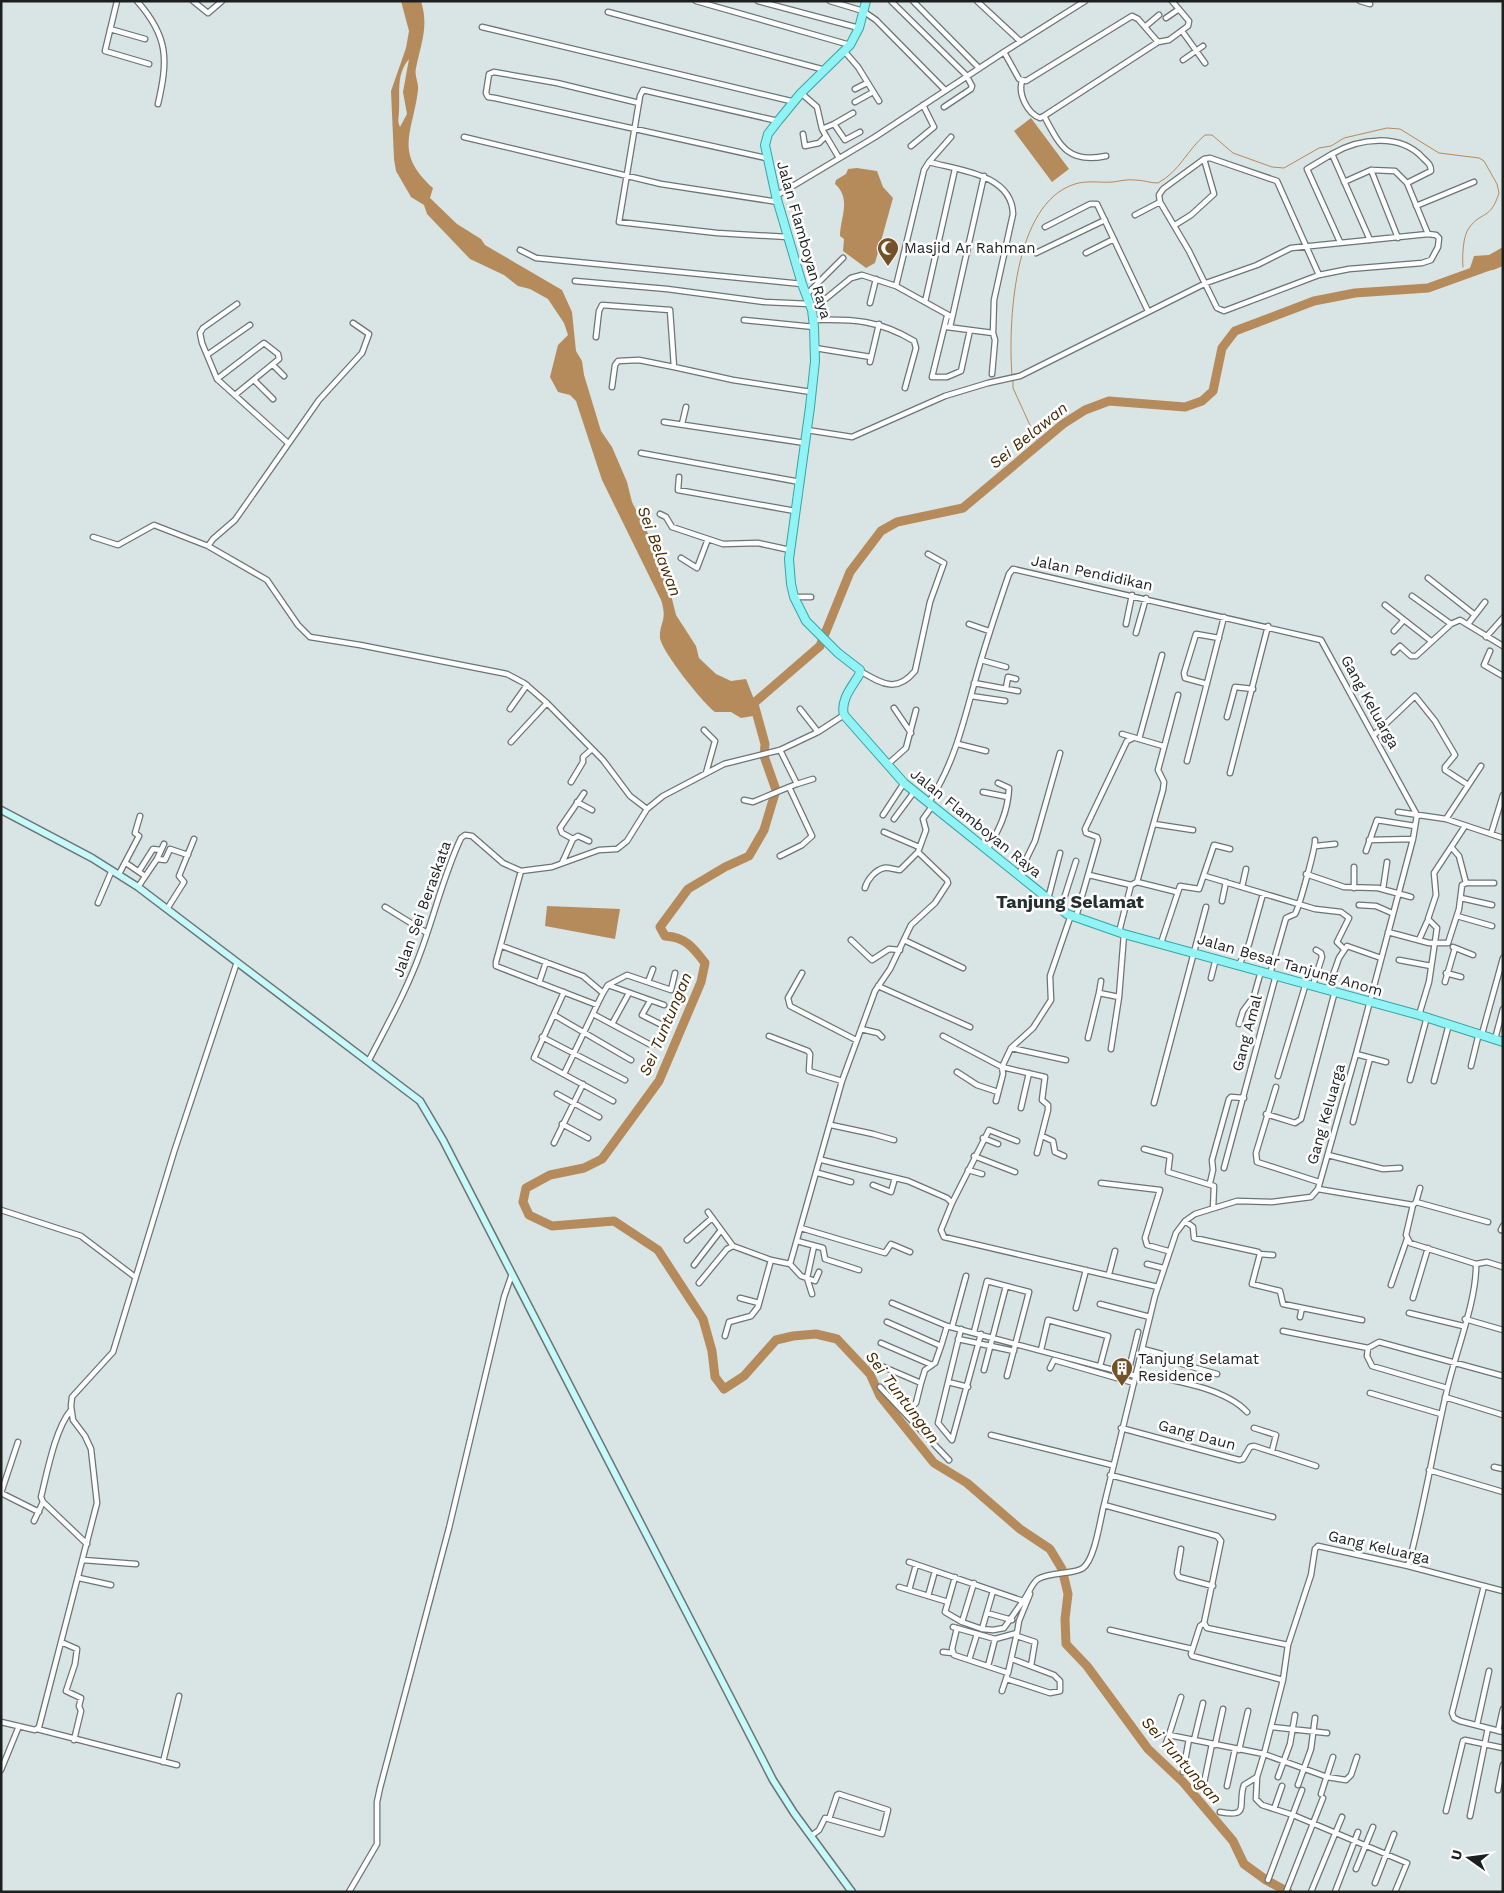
<svg xmlns="http://www.w3.org/2000/svg" width="1504" height="1893" font-family="'Work Sans',sans-serif">
  <rect width="100%" height="100%" fill="#d9e4e4"/>
  <path fill="#b58b5c" fill-rule="evenodd" d="M401,1H421C429,27 421,43 416,68C414,76 419,82 418,90C413,133 393,152 433,188L430,198L457,224L481,239L485,245L562,290L572,312L576,351L582,361L584,375L601,431L612,447L627,482L632,502L663,563L676,615L696,646L699,658L716,674L731,681L746,679L759,712L753,716L741,718L731,712H715C703,703 662,652 660,638C659,623 668,621 661,600L602,480L576,401L570,395L558,392L550,377L558,345L568,335L564,323L548,299L530,289L518,286L504,275L470,259L427,214L424,205L411,197L396,171L394,159L391,91L406,48L409,31ZM409,59L403,92L407,114L400,127C397,121 399,117 399,111C400,93 396,74 409,59Z
    M1031,118L1069,169L1052,182L1014,131Z
    M857,168L877,171L883,187L893,198L875,263L866,268L843,251L844,239L840,236C840,218 852,199 835,184L836,180L846,174L848,169Z
    M1503,247V266L1493,270L1469,271L1474,256L1489,255Z
    M547,906L620,909L615,939L545,926Z"/>
  <g fill="none" stroke-linecap="round" stroke-linejoin="round">
    <path stroke="#b58b5c" stroke-width="1" d="M1012,376C1008,324 1013,203 1075,184C1088,180 1099,183 1113,182C1120,181 1128,179 1135,180C1143,180 1150,183 1158,183C1180,171 1187,150 1205,135H1212L1233,153L1272,167L1284,168L1319,148L1331,146L1344,138L1387,128L1400,129L1439,153L1479,158L1484,161L1497,184L1499,193C1490,221 1482,210 1469,228C1463,235 1462,257 1463,267
      M1013,380V388L1039,445"/>
    <path stroke="#b58b5c" stroke-width="9" d="M748,703H754L820,646L850,572L881,531L897,522L963,508L1063,424L1085,410L1109,401L1185,407L1202,401L1213,391L1222,348L1235,331L1314,301L1355,293L1428,288L1503,261
      M754,704L765,744L764,756L776,790L764,830L749,856L725,867L688,889L660,927L665,936C685,937 693,947 705,963L701,982L659,1081L602,1159L584,1168L550,1175L526,1188L523,1202L529,1215L552,1226L614,1221L658,1250L703,1319L712,1351L715,1377L724,1389L744,1376L776,1340L793,1336L816,1334L837,1339L870,1374L880,1396L934,1463L967,1483L1020,1529L1050,1549L1062,1569L1068,1594L1065,1619L1066,1644L1087,1666L1148,1749L1183,1782L1233,1841L1244,1864L1266,1880L1288,1892"/>
    <g stroke="#6a7574" stroke-width="7">
      <path id="minor" d="M117,1L105,51L149,64
        M137,1C169,37 168,60 158,104
        M193,1L208,13L222,1
        M696,1L850,45
        M758,1L859,28
        M830,1L863,11L876,20L945,90
        M891,1L966,75L972,86L971,89L944,107
        M913,1L979,68
        M977,1L1020,41
        M1085,1L1004,52L1019,79L1026,81L1132,16L1138,19L1158,42
        M1360,1L1370,4
        M608,12L825,70
        M1166,18L1179,9
        M1146,26L1159,15
        M482,27L795,102
        M110,29L145,39
        M1182,31L1205,63
        M845,52L858,67L879,101
        M1183,60L1203,46
        M1022,81C1018,94 1027,113 1040,118L1044,116L1158,42L1169,40L1188,26L1189,21L1172,1
        M855,89L867,83
        M801,93L817,107L822,129L834,124L845,140L860,132
        M855,102L873,92
        M639,103L557,83L494,72L489,74L486,93L488,97L495,98L766,158
        M1044,116C1060,146 1068,164 1106,156
        M778,121L643,90L640,96L619,222L717,233L788,237
        M834,124L853,113
        M803,134L805,146L819,143L826,136L822,129
        M826,136L839,158
        M464,137L661,184L778,202
        M911,146L934,127L923,105
        M1332,154L1307,169L1340,242
        M1210,158L1277,181L1319,275L1224,311L1217,308L1189,251L1160,202L1159,195L1163,189L1204,159Z
        M929,162L951,137
        M1371,170L1395,171L1407,183
        M1344,182L1371,170L1398,238
        M776,196L875,137L1004,52
        M1416,206L1474,182
        M1135,215L1160,202
        M1175,225L1191,215L1214,194L1204,159
        M1045,227L1090,204H1097L1148,311
        M1370,240L1332,154C1359,138 1400,133 1423,158C1427,162 1431,164 1431,171L1407,183L1428,234
        M520,250L536,258L802,284
        M1036,253L1105,220
        M1086,253L1114,239
        M575,281L667,289L765,302L810,304
        M896,286L924,170L929,162C958,170 1012,174 1013,214L994,300L993,333L995,340L992,374
        M807,294L843,258
        M925,302L955,169
        M870,303L876,279
        M237,304L203,328L200,333L202,343L217,379L288,443
        M812,310L851,278L862,275L896,286L952,317
        M947,316L932,377H947L961,371L970,330
        M744,320L814,327
        M813,320C854,319 879,320 914,341L916,348L905,388
        M353,323L369,334L362,353L319,400L235,520L213,539L208,546L267,580L298,625L310,637L360,645L507,674L524,683L547,703L603,760L630,796L647,809
        M947,327L993,333
        M950,327L984,176
        M596,337L599,311L602,305L670,310L674,367L733,380L811,392
        M815,348L871,357
        M207,355L250,325
        M870,362L879,324
        M273,365L284,376
        M217,379L264,343L278,354L279,359L235,395
        M254,380L273,399
        M612,387L615,365L618,361L639,360L674,367
        M664,422L805,443
        M682,424L686,407
        M807,430L852,437L945,396L988,383L1020,376L1206,283L1257,265L1291,248L1428,234L1436,235L1439,238L1438,247L1431,260L1422,263L1349,269L1319,275
        M641,453L800,482
        M679,477L678,490L795,511
        M660,514L666,517L672,527L723,544L758,543L790,550
        M93,537L118,545L154,525L208,546
        M681,558L697,568L708,539
        M1428,578L1475,615
        M1412,596L1451,624
        M794,597H811
        M1385,605L1431,641
        M969,624L989,631
        M1126,624L1132,595
        M1468,624L1485,602
        M1394,631L1403,621
        M1136,633L1146,598
        M1486,637L1503,618
        M1490,651L1484,665L1503,676
        M1394,652L1400,646L1411,656H1416L1451,624L1460,620L1503,646
        M981,660L1006,667
        M860,671C881,683 896,694 915,671L930,602L944,563L928,554
        M974,683L1018,691
        M1207,684L1185,678L1184,673L1196,634L1219,638
        M1006,688L1008,677L1016,679
        M971,696L1005,701
        M894,708L911,733
        M510,709L527,685
        M800,709L818,732
        M1227,717L1235,687L1253,689
        M704,730L715,741L706,773
        M1122,734L1163,746
        M1374,735L1415,696L1435,721L1455,755L1445,767V770L1468,785
        M1139,739L1162,655
        M511,742L547,703
        M958,744L986,751
        M780,750L797,784L789,787L812,836L802,845L780,856
        M1187,761L1224,617
        M888,764L906,748L916,710
        M1230,773L1268,626
        M571,782L583,762V757L592,749
        M797,784L813,779
        M983,792L1008,797
        M744,800L753,802L789,787
        M577,802L592,810
        M929,802C954,764 963,724 975,681C985,645 997,609 1009,574L1013,569L1321,640L1417,815L1413,839L1356,1054L1318,1189L1311,1197L1272,1202L1237,1201L1195,1214L1185,1221L1176,1233L1155,1296L1104,1505L1217,1536L1221,1541L1204,1623L1207,1628L1288,1645L1311,1575L1315,1549L1318,1546L1408,1566L1503,1591
        M1398,812L1446,819L1503,838
        M883,815L904,783
        M894,819L914,792
        M1446,819L1481,766
        M1154,824L1193,830
        M884,832L919,847
        M1491,834L1503,795
        M573,839L578,836L589,841
        M1369,840L1413,839
        M1316,846L1335,844
        M987,850C999,830 1008,812 1009,788L998,783
        M1366,851L1377,820L1415,826
        M157,859L165,860L170,849L188,855
        M126,863L145,876
        M562,863L573,839L562,833L560,828L584,793
        M1354,867V888
        M139,871L153,849L161,850
        M119,874L139,836L135,833L140,816
        M1019,874L1035,841L1060,753
        M1306,874L1344,887L1378,888L1411,897
        M1089,875L1131,885
        M1205,876L1315,909L1341,912L1349,918L1337,942L1344,949
        M1137,882L1177,892
        M1466,883H1494
        M138,887L157,859L164,844
        M1242,887L1246,869
        M865,888C867,880 875,870 884,868C889,867 895,870 900,870L918,852
        M1383,889L1387,862
        M1461,898L1492,905
        M1048,899L1060,853
        M1222,901L1226,882
        M98,903L112,870
        M1359,905L1376,906L1392,913
        M385,907L427,933
        M1061,908L1076,861
        M167,909L184,882L179,876L194,839
        M1457,916L1492,926
        M1076,917L1098,840L1097,837L1086,833L1085,829L1127,741L1133,738
        M1119,932L1131,885L1137,882L1163,790L1164,782L1158,770L1178,695
        M1388,932L1429,943H1448L1459,909L1462,885L1466,883L1459,856L1452,848
        M851,940L872,960L889,949L900,950
        M1419,940L1427,922
        M906,941L963,968
        M1161,943L1180,886L1199,889L1214,845L1230,849
        M502,946L583,976L603,993L597,1005L496,966V962L521,871
        M1453,947L1473,955
        M1399,960L1431,966
        M1239,965L1249,944L1263,894
        M802,973L788,998L790,1006L856,1040
        M1446,973L1461,977
        M1270,974L1286,918L1295,914C1299,908 1316,846 1315,840
        M1211,978L1216,958
        M1101,981L1099,993L1119,997
        M648,982L653,969
        M1445,982L1455,948
        M539,983L546,962
        M608,985L627,975L671,990L675,973
        M1313,985L1322,957L1321,953L1316,950
        M878,986L970,1027
        M1328,989L1339,958L1347,946L1381,958
        M564,992L534,1058L613,1101
        M603,993L608,985L664,1005
        M593,1014L649,1044H655L664,1030V1026L642,1015L650,1001
        M554,1015L631,1060
        M1419,1015L1429,982L1437,928L1428,919L1436,895L1434,873L1465,826
        M612,1024L629,993
        M1239,1024L1243,1011L1254,996L1261,971
        M861,1029L878,1033L882,1037
        M1482,1034L1503,958
        M769,1036L808,1051L810,1054L809,1071L842,1081
        M943,1036L1002,1067L1045,1077L1042,1100L1048,1105V1110L1037,1153
        M542,1037L625,1080
        M1088,1038L1099,993
        M1495,1039L1503,1009
        M1011,1048L1066,1060
        M1111,1049L1119,997L1124,934
        M1356,1054L1386,1062
        M368,1062C387,1025 407,990 421,951C435,913 444,874 461,838L465,835L472,836L503,863L521,871L552,867L599,850L617,849L627,841L647,809L663,796L724,764L780,750L818,732L844,715
        M1471,1066L1479,1033
        M1002,1067L1011,1048L1033,1028L1051,1000L1050,976L1071,915
        M957,1072L977,1085L998,1092
        M564,1074L597,1005
        M1278,1076L1306,983
        M1410,1080L1427,1017
        M1434,1081L1449,1024
        M1276,1087L1256,1153L1257,1162L1319,1182
        M557,1094L599,1117
        M996,1101L1003,1074L1002,1067
        M1154,1103L1206,907
        M1021,1108L1029,1073
        M1266,1114L1295,1123L1301,1119L1335,991
        M1353,1122L1370,1058
        M562,1124L588,1138
        M831,1125L873,1134L894,1140
        M1042,1136L1053,1141L1055,1152L1064,1156
        M983,1138L998,1144
        M554,1143L583,1084
        M1144,1149L1170,1156L1168,1172L1214,1186L1213,1208
        M1328,1155L1383,1169L1400,1168
        M974,1156L1015,1172
        M822,1160L908,1181L947,1198L952,1203L989,1130L1017,1141
        M1224,1168L1276,975
        M968,1170L982,1174
        M818,1173L851,1182
        M1101,1183L1160,1190L1145,1238L1147,1245L1168,1251
        M1210,1183L1213,1170L1212,1160L1229,1099L1231,1097L1244,1098
        M873,1185L891,1192L895,1178
        M1318,1189L1413,1205L1416,1202L1488,1222
        M1416,1202L1420,1188
        M952,1203L941,1230L944,1237L1158,1287
        M1413,1205L1406,1235L1410,1243L1476,1264L1487,1262L1503,1267
        M1,1210L81,1236L135,1277
        M708,1212L733,1246
        M1185,1221L1193,1227L1194,1238L1258,1252L1260,1254L1252,1284L1280,1291L1283,1304L1362,1320
        M801,1228L885,1253L891,1244L910,1252
        M1501,1230L1503,1226
        M687,1240L712,1218
        M797,1241L823,1248L825,1259L859,1270
        M1260,1254L1273,1255
        M790,1264L842,1081L875,991L890,969L911,925L935,903L948,883L947,880L918,852L926,830L923,819L933,805
        M790,1264L801,1276L815,1281L819,1272
        M1147,1264L1163,1268
        M694,1265L721,1230
        M1109,1274L1115,1251
        M699,1283L727,1249L733,1246L771,1260L790,1264
        M1391,1285L1407,1239
        M812,1294L807,1278L814,1246
        M740,1298L759,1303
        M1413,1298L1428,1248
        M892,1303L947,1326L1136,1376
        M1100,1304L1150,1317
        M1076,1308L1086,1270
        M1409,1313L1463,1326
        M1300,1317L1302,1308
        M1465,1319L1503,1330
        M887,1322L941,1346L947,1326
        M952,1327L966,1276
        M961,1329L938,1423L952,1440L981,1334
        M1283,1331L1368,1348L1379,1342L1503,1376
        M974,1332L987,1281L1029,1292L1007,1376
        M725,1336L729,1322L751,1316L758,1307L771,1260
        M958,1339L1014,1351
        M881,1343L932,1365
        M1368,1348L1367,1356L1372,1366L1447,1388
        M1143,1349L1165,1355L1175,1362L1217,1374
        M1041,1350L1048,1320L1108,1336L1100,1366
        M872,1362L921,1383L925,1370L935,1363L941,1346
        M1050,1368L1054,1360L1134,1383
        M984,1370L1006,1286
        M1128,1373L1138,1332
        M1137,1373C1170,1380 1224,1387 1247,1412
        M948,1382L968,1387
        M880,1387L949,1460
        M1370,1393L1441,1414
        M1445,1397L1503,1415
        M905,1413L916,1403L921,1383
        M1121,1428L1239,1460L1243,1459L1250,1447L1254,1446L1316,1466
        M1254,1428L1276,1435L1272,1451
        M991,1435L1112,1465
        M18,1442L1,1493L39,1512
        M1494,1467L1503,1469
        M1429,1470L1503,1492
        M1110,1475L1273,1517
        M43,1502L87,1544
        M34,1521L43,1502L41,1497C47,1473 55,1429 71,1410
        M1181,1549L1177,1573L1179,1577L1213,1586
        M83,1560L136,1564
        M909,1562L1023,1601C1029,1594 1031,1584 1038,1579C1050,1572 1076,1574 1083,1568C1095,1559 1100,1520 1104,1505
        M1408,1566C1424,1508 1433,1449 1447,1390C1455,1354 1477,1300 1476,1264
        M79,1578L111,1585
        M1484,1586L1452,1713L1454,1718L1460,1721L1503,1732
        M899,1587L948,1602L945,1612L962,1622L974,1583
        M909,1590L916,1565
        M993,1591L982,1629L993,1630L1004,1628L1023,1601
        M928,1596L935,1571
        M948,1602L955,1577
        M987,1613L1012,1620
        M962,1622L982,1629
        M1204,1623L1200,1626L1191,1654L1192,1656L1283,1680
        M953,1627L995,1639L1017,1633L1019,1621L1030,1594
        M957,1628L952,1649L954,1655L1008,1673L1017,1633
        M1110,1630L1192,1649
        M1017,1636L1035,1642L1031,1666
        M61,1642L77,1649L75,1664L66,1691L81,1698L79,1706L81,1711L74,1740
        M943,1652L952,1653
        M969,1660L977,1634
        M988,1666L995,1639
        M1007,1679L1050,1693L1060,1691V1681L1054,1675L1012,1659
        M1002,1691L1007,1676
        M1181,1697L1169,1735L1264,1754L1283,1680L1288,1645
        M1,1722L35,1730L39,1727L97,1503L91,1449L85,1436L73,1420L71,1406L72,1397L113,1352L174,1152L237,962
        M1477,1725L1489,1671
        M1272,1727L1327,1733
        M37,1729L177,1765
        M1498,1731L1503,1709
        M1194,1740L1203,1703
        M1215,1745L1223,1709
        M1165,1746L1169,1735
        M1239,1750L1248,1711
        M1357,1757L1351,1775L1346,1780L1327,1777L1264,1754L1257,1777L1256,1799L1262,1805L1293,1815L1407,1863L1395,1892
        M163,1762L179,1696
        M1,1770L19,1726
        M1183,1772L1189,1739
        M1278,1777L1290,1744L1295,1715
        M1204,1783L1212,1744
        M1298,1785L1311,1749L1315,1718
        M1227,1786L1235,1749
        M1498,1790L1503,1765
        M1321,1794L1333,1757
        M1274,1809L1282,1786
        M1446,1811L1463,1741L1465,1740L1503,1748
        M1220,1812C1251,1818 1237,1804 1244,1785L1257,1777
        M1470,1816L1488,1728
        M811,1836L819,1830L825,1818L882,1834L888,1810L839,1794L837,1795L829,1819
        M1356,1869L1373,1827
        M1268,1880L1302,1790
        M1375,1883L1394,1834
        M349,1892L377,1844V1802L380,1788L449,1528L504,1297L512,1274
        M1286,1892L1323,1798
        M1311,1892L1342,1817
        M1335,1892L1358,1832"/>
    </g>
    <g stroke="#6a7574" stroke-width="9">
      <path id="secondary" d="M1,810L92,858L138,887L420,1101L443,1140L773,1780L794,1813L852,1892"/>
    </g>
    <g stroke="#38a4a5" stroke-width="10">
      <path id="primary" d="M866,1L859,28L850,45L801,93L778,121L768,134L765,145L776,196L802,284L812,310L814,327L815,361L810,407L789,559L791,584L794,597L806,621L838,653L860,670L859,675C852,687 840,700 844,715L904,783L1067,914L1124,934L1419,1015L1503,1042"/>
    </g>
    <use href="#minor" stroke="#fff" stroke-width="4.5"/>
    <use href="#secondary" stroke="#c8f9fa" stroke-width="6"/>
    <use href="#primary" stroke="#91f3f4" stroke-width="8"/>
  </g>
  <defs>
    <g id="mosque-pin" transform="scale(1.125)"><path d="M0 17L-7.5 6A9.5 9.5 0 1 1 7.5 6Z" fill="#735129" stroke="#fff"/><path d="M3.5-4.9A6 6 0 1 0 3.5 4.9A5 5 0 1 1 3.5-4.9Z" fill="#fff"/></g>
    <g id="building-pin" transform="scale(1.125)"><path d="M0 17L-7.5 6A9.5 9.5 0 1 1 7.5 6Z" fill="#735129" stroke="#fff"/><path d="M-4-6H4V6H1V3H-1V6H-4ZM-2.5-4.3h1.7v1.8h-1.7ZM.8-4.3h1.7v1.8H.8ZM-2.5-1h1.7V.8h-1.7ZM.8-1h1.7V.8H.8Z" fill="#fff"/></g>
  </defs>
  <g fill-rule="evenodd">
    <use href="#mosque-pin" x="888" y="248"/>
    <use href="#building-pin" x="1122" y="1368"/>
  </g>
  <g text-anchor="middle" stroke-width="5" stroke-linejoin="round" paint-order="stroke">
    <g font-size="15" fill="#1b201f" stroke="#fff">
      <text transform="translate(804 240) rotate(74)" y="5">Jalan Flamboyan Raya</text>
      <text transform="translate(1092 573) rotate(12)" y="5">Jalan Pendidikan</text>
      <text transform="translate(1370 702) rotate(61)" y="5">Gang Keluarga</text>
      <text transform="translate(976 823) rotate(39)" y="5">Jalan Flamboyan Raya</text>
      <text transform="translate(422 909) rotate(-70)" y="5">Jalan Sei Beraskata</text>
      <text transform="translate(1290 965) rotate(16)" y="5">Jalan Besar Tanjung Anom</text>
      <text transform="translate(1247 1033) rotate(-75)" y="5">Gang Amal</text>
      <text transform="translate(1326 1114) rotate(-74)" y="5">Gang Keluarga</text>
      <text transform="translate(1197 1435) rotate(15)" y="5">Gang Daun</text>
      <text transform="translate(1379 1547) rotate(13)" y="5">Gang Keluarga</text>
    </g>
    <g font-size="15" fill="#1b201f" stroke="#fff" text-anchor="start">
      <text x="904" y="253">Masjid Ar Rahman</text>
      <text x="1138" y="1364">Tanjung Selamat<tspan x="1138" dy="17">Residence</tspan></text>
    </g>
    <g font-size="16" font-style="italic" fill="#442700" stroke="#fff">
      <text transform="translate(1028 435) rotate(-39)" y="6">Sei Belawan</text>
      <text transform="translate(660 551) rotate(69)" y="6">Sei Belawan</text>
      <text transform="translate(665 1024) rotate(-67)" y="6">Sei Tuntungan</text>
      <text transform="translate(903 1397) rotate(53)" y="6">Sei Tuntungan</text>
      <text transform="translate(1182 1760) rotate(48)" y="6">Sei Tuntungan</text>
    </g>
    <g font-size="18" font-weight="bold" fill="#273030" stroke="#fff">
      <text x="1070" y="908">Tanjung Selamat</text>
    </g>
  </g>
  <rect width="1504" height="1893" fill="none" stroke="#1b201f" stroke-width="5"/>
  <g transform="translate(1469 1858) rotate(284)" stroke="#ffffff" stroke-width="4" paint-order="stroke">
  <path d="M0-4L9 19L0 12L-9 19Z" fill="#1b201f"/>
  <text y="-8" font-size="14" font-weight="bold" text-anchor="middle" fill="#1b201f">U</text>
  </g>
</svg>
